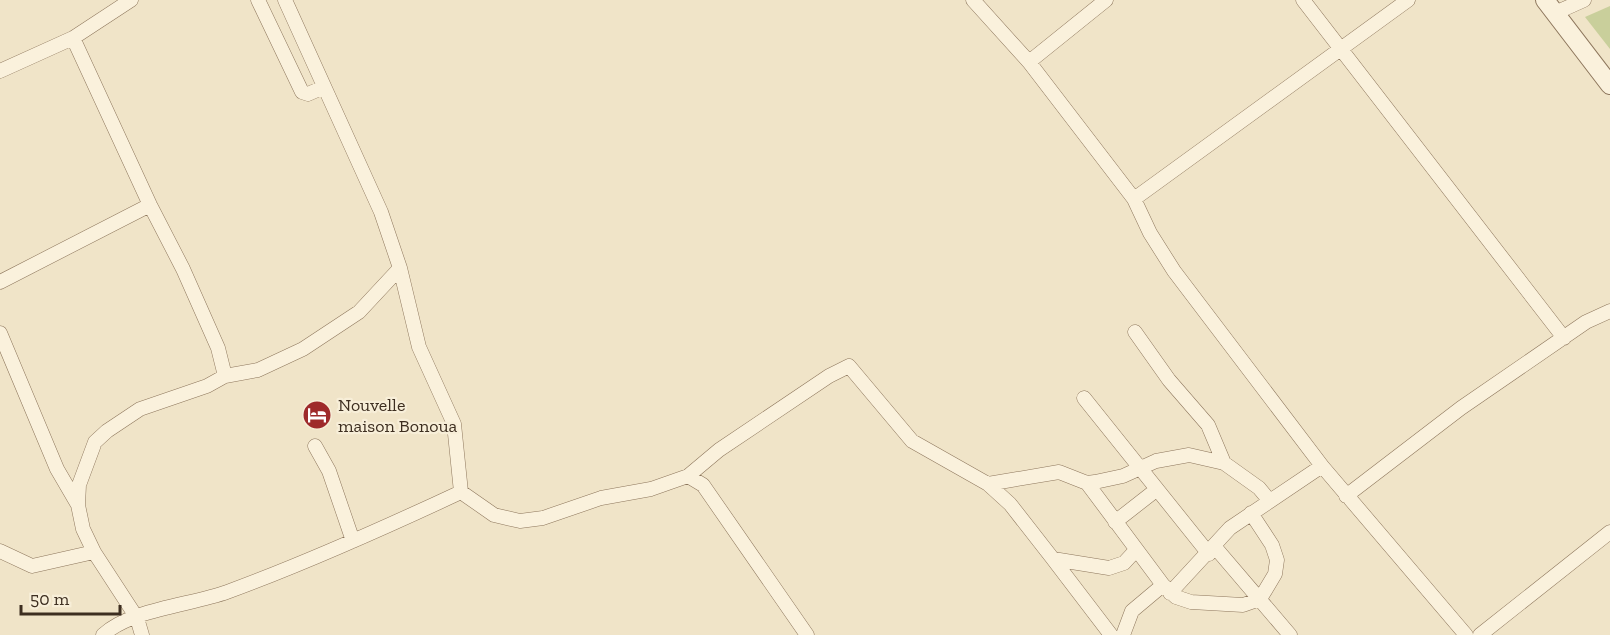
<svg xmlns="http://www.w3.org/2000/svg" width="1610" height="635" font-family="'Zilla Slab',serif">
  <rect width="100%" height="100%" fill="#f0e4c8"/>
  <path fill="#c9cf9b" d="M1610,6V49L1585,17Z"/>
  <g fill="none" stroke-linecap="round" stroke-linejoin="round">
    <g stroke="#8d765c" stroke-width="15">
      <path id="minor" d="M258,0L302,92L308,94L324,87
        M973,0L1029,62L1134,199L1150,233L1174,271L1322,466L1466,635
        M1303,0L1564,338
        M1555,13L1584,0
        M73,38L150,205L183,269L218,348L225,376
        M1029,62L1106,0
        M0,71L73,38L131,0
        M1134,199L1408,0
        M0,282L150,205
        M1135,332L1169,380L1208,425L1224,463
        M0,333L57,469L78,505
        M1084,398L1209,554
        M315,446L329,471L353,541
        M688,476L703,485L807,635
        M1087,483L1163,585L1176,597L1191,602L1243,605L1260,599L1275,574L1277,560L1272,545L1251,513
        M988,484L1059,472L1087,483L1095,482L1123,476L1156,461L1189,455L1224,463L1259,488L1269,500
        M461,492L494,515L520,521L543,518L601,498L651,489L688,476L719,450L829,376L849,366L912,441L988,484L1010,504L1053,559L1109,568L1124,563L1136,550
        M1346,496L1461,408L1586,322L1610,311
        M1115,522L1156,490
        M1214,546L1290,635
        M0,551L32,566L94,552
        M1053,559L1111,635
        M1170,593L1230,528L1322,466
        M103,635C131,609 191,605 227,592C306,563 384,528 461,492L454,424L419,347L400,268L381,212L285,0
        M142,635L137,618L94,552L83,529L78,505L79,485L95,442L107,431L140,409L207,386L225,376L258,370L303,349L359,312L400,268
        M1123,635L1132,611L1163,585
        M1480,635L1610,532"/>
    </g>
    <g stroke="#8d765c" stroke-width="20">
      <path id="tertiary" d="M1545,0L1610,85"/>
    </g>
    <use href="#minor" stroke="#faf1dc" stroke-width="14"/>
    <use href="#tertiary" stroke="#faf1dc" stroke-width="18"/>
  </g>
  <defs>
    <g id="hotel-disc" transform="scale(1.5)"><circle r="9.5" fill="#9e2a2b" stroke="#f7eed8"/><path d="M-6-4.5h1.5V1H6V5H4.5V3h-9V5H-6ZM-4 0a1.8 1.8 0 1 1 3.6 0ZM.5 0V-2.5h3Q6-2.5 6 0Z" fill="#fff"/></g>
  </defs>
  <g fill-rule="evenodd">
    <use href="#hotel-disc" x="317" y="415"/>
  </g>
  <g text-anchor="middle" stroke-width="4.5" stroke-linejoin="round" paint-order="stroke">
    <g font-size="18" fill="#3d2e20" stroke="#f7eed8" text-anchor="start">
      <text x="338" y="411">Nouvelle<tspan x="338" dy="21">maison Bonoua</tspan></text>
    </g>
  </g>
  <path d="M21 605v9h99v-9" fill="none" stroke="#3d2e20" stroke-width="3"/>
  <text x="30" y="605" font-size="18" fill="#3d2e20" stroke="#f7eed8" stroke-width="4.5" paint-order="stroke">50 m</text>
</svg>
